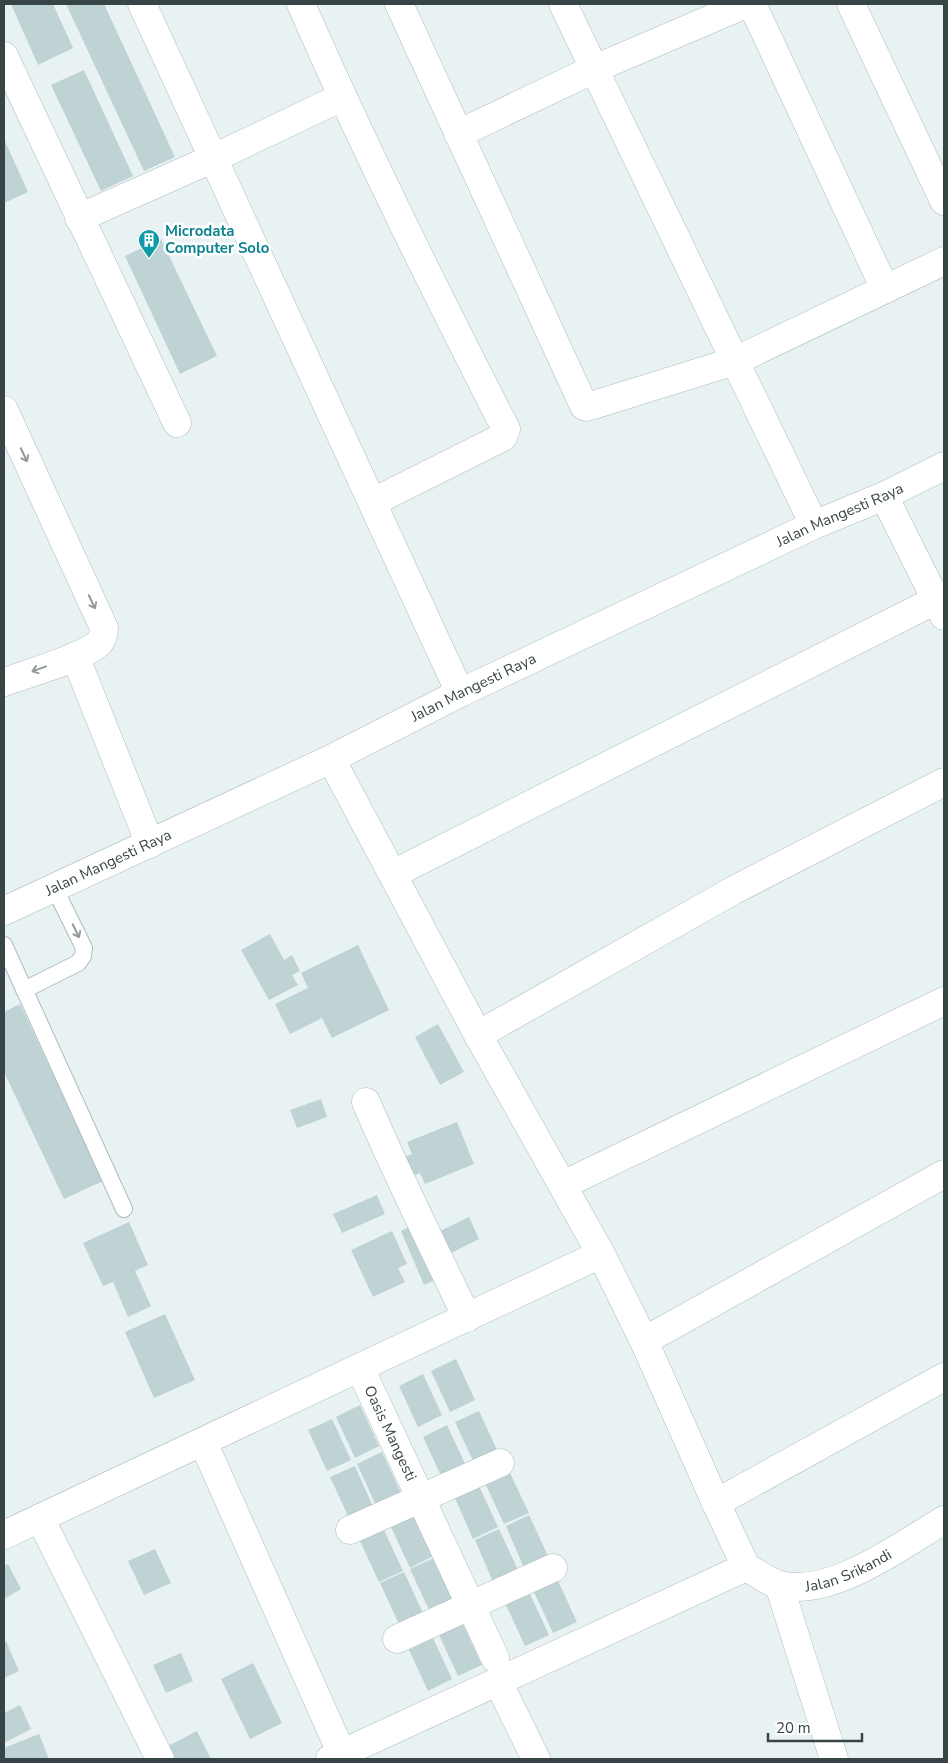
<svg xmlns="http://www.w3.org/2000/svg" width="948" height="1763" font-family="'Nunito Sans',sans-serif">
  <rect width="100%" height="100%" fill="#e9f2f3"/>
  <path fill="#bfd2d4" d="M11,4H53L73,48L38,65Z
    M66,4H104L175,157L144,171Z
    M84,70L133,176L101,191L51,85Z
    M4,139L28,192L4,203Z
    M161,239L217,356L180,374L125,256Z
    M270,934L284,960L292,955L300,971L292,975L298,985L269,1000L241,950Z
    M358,945L389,1010L332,1038L322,1018L290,1034L275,1004L308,988L301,973Z
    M20,1004L103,1181L64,1199L4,1072V1012Z
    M438,1024L464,1072L440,1085L415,1037Z
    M321,1099L327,1117L297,1128L290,1110Z
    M457,1122L474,1164L425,1184L420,1173L412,1176L405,1157L412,1154L407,1142Z
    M377,1195L385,1214L342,1233L333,1214Z
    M469,1217L479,1239L449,1254L438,1232Z
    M129,1222L148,1265L135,1271L151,1306L128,1317L113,1282L103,1286L83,1243Z
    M416,1224L440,1278L424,1285L401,1231Z
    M392,1231L407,1264L398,1268L405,1282L373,1297L351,1250Z
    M165,1314L195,1380L154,1398L125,1332Z
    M456,1359L475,1400L450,1412L431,1371Z
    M423,1374L442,1415L418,1427L399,1386Z
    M360,1405L379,1446L355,1458L336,1417Z
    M479,1411L498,1452L474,1463L455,1422Z
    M332,1419L351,1460L327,1471L308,1430Z
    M447,1425L466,1466L442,1478L423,1437Z
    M382,1452L401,1493L376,1505L357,1464Z
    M355,1466L373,1507L349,1518L330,1477Z
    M509,1471L529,1513L504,1524L485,1483Z
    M479,1486L498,1527L473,1539L455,1498Z
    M414,1515L433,1556L410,1568L391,1527Z
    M529,1515L548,1556L524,1568L506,1526Z
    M499,1529L518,1570L493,1582L475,1540Z
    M384,1530L403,1571L379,1582L360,1541Z
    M155,1549L171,1583L144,1595L128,1561Z
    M434,1558L453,1599L429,1610L410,1569Z
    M8,1564L21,1589L4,1599V1566Z
    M404,1572L423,1613L399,1624L380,1583Z
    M558,1581L577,1622L553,1633L534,1592Z
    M530,1594L549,1635L525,1646L506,1605Z
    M463,1624L482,1665L458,1676L439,1635Z
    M433,1638L452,1679L428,1691L409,1650Z
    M6,1641L19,1671L4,1678V1642Z
    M181,1653L193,1681L166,1693L153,1665Z
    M253,1663L282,1723L250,1739L221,1679Z
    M20,1705L31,1729L4,1743V1713Z
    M197,1731L211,1759H174L168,1746Z
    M39,1734L49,1759H4V1748Z"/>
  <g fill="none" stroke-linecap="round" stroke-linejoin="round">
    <g stroke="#acbcbe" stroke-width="18">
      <path id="service" d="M4,945L124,1209
        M24,990L78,963L83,956L84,948L54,887"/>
    </g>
    <g stroke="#acbcbe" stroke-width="29">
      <g id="minor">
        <path d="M142,4L460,693"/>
        <path d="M301,4C364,148 434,289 506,429L503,437L373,502"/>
        <path d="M399,4L584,406L587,407L735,361L944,261"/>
        <path d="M563,4L814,525"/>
        <path d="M752,4L885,289"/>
        <path d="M851,4L944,201"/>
        <path d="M4,56L177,423"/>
        <path d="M458,134L594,69L746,4"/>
        <path d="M79,218L214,158L342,97"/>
        <path d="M4,410L104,628C104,634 103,638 99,643C83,658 26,674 4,682"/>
        <path d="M884,496L944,616"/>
        <path d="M75,656L150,844"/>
        <path d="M393,874L936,600"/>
        <path d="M478,1035L734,890L944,782"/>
        <path d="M366,1102C397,1175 433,1246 467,1318"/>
        <path d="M563,1185L944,1001"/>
        <path d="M644,1341L944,1174"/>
        <path id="s1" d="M360,1368L495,1658"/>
        <path d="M203,1442L344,1759"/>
        <path d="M716,1503L944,1377"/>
        <path d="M40,1518L160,1759"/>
        <path d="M350,1530L500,1463"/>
        <path d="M4,1535L601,1254"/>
        <path id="s2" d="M746,1567C757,1573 768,1582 780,1585C832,1598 901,1545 944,1520"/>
        <path d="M779,1585L834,1759"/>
        <path d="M397,1639L553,1568"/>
        <path d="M498,1682L536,1759"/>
        <path d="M330,1759L746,1567L716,1503L644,1341L601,1254L478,1035L331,759"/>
      </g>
    </g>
    <g stroke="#acbcbe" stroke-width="29">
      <g id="tertiary">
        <path id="s3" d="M4,911L331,759L460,693L814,525L884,496L944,466"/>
      </g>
    </g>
    <use href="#service" stroke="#fff" stroke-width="16"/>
    <use href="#minor" stroke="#fff" stroke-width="28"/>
    <use href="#tertiary" stroke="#fff" stroke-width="28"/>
  </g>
  <defs><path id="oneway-shaft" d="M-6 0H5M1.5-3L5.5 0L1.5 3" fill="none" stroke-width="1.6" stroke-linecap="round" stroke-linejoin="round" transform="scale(1.25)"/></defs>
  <g stroke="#92999a">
    <use href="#oneway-shaft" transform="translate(24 455) rotate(65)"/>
    <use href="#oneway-shaft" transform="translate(92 602) rotate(65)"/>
    <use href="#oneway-shaft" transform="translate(39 669) rotate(160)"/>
    <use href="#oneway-shaft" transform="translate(76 931) rotate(64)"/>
  </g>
  <defs>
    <g id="building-pin" transform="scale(1.125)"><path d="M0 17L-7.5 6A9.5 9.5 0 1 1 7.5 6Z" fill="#0f9aa8" stroke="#fff"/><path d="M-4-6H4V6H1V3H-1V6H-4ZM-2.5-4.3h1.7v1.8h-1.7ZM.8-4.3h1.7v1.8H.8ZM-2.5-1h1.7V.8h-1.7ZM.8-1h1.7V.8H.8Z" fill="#fff"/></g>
  </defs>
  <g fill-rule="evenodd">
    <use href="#building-pin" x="149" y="240"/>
  </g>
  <g text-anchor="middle" stroke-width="5" stroke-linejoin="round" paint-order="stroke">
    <g font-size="15" font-weight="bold" fill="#0d838f" stroke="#fff" text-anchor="start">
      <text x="165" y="236">Microdata<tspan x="165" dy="17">Computer Solo</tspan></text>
    </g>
    <g font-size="15" fill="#384547" stroke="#fff">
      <text dy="5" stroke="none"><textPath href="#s3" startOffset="925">Jalan Mangesti Raya</textPath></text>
      <text dy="5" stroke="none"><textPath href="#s3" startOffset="520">Jalan Mangesti Raya</textPath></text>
      <text dy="5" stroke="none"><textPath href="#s3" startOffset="115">Jalan Mangesti Raya</textPath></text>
      <text dy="5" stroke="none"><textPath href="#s1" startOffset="72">Oasis Mangesti</textPath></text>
      <text dy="5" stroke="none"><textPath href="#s2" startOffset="110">Jalan Srikandi</textPath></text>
    </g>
  </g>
  <rect width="948" height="1763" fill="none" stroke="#384547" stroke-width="10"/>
  <path d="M768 1733v8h94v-8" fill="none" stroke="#384547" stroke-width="2.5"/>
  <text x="776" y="1733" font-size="15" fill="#384547" stroke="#ffffff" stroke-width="4" paint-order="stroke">20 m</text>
</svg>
